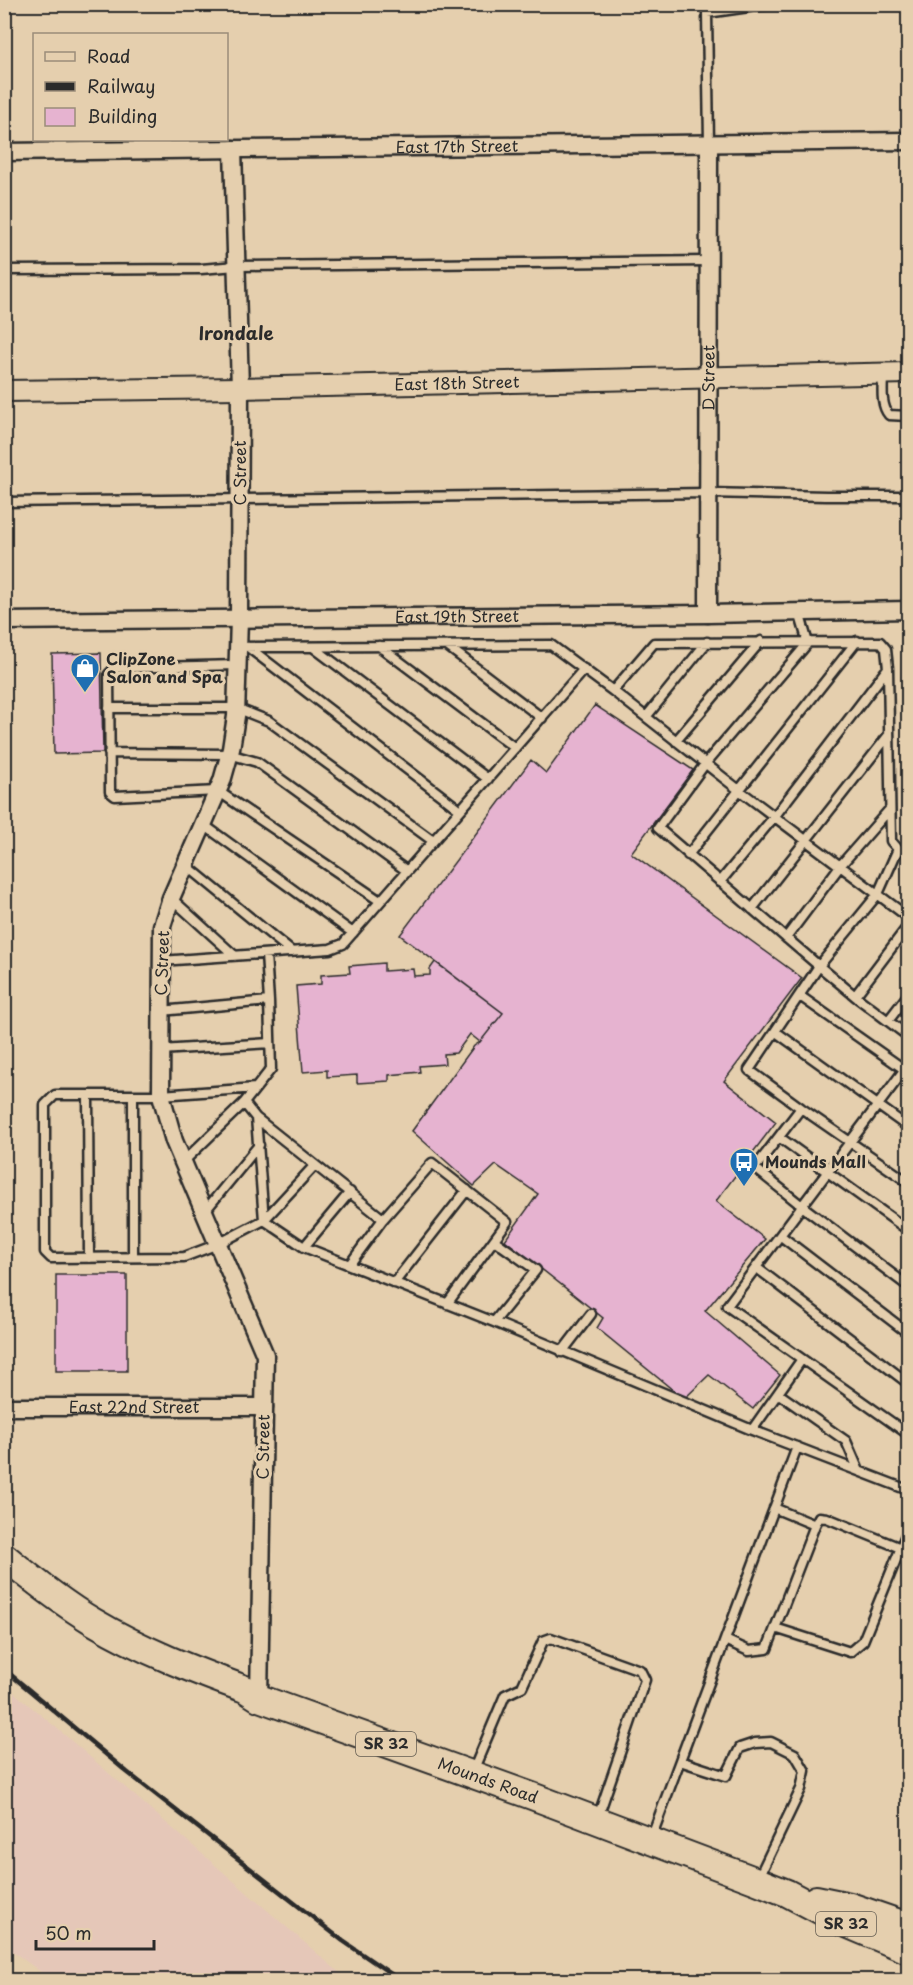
<svg xmlns="http://www.w3.org/2000/svg" width="913" height="1985" font-family="'Playpen Sans',sans-serif">
  <rect width="100%" height="100%" fill="#e5cfae"/>
  <filter id="ink" filterUnits="userSpaceOnUse"><feTurbulence type="fractalNoise" baseFrequency=".0167" numOctaves="2"/><feDisplacementMap in="SourceGraphic" scale="12" xChannelSelector="R" yChannelSelector="G"/><feConvolveMatrix kernelMatrix="1 2 1 2 8 2 1 2 1" color-interpolation-filters="sRGB"/></filter>
  <g filter="url(#ink)">
    <path fill="#e5c7b8" d="M5,1685L59,1730L348,1980H52L5,1946Z"/>
    <path fill="#e6b3d0" stroke="#2b2b2b" stroke-width="1.5" d="M101,653L103,753L54,754L52,654Z
      M595,705L693,770L631,853L802,978L724,1081L776,1122L716,1201L765,1239L705,1311L780,1375L753,1409L709,1375L684,1399L597,1328L603,1318L505,1240L538,1194L496,1165L474,1186L412,1131L474,1046L480,1042L503,1013L400,935L531,760L546,773Z
      M435,962L503,1013L480,1042L470,1034L456,1053L444,1054L445,1064L419,1066L420,1072L389,1075V1081L357,1083V1075L327,1077V1070L303,1072L296,986L321,984V975L350,973L349,966L384,963V971L413,969L414,976L430,975V969Z
      M56,1275H127V1371H56Z"/>
    <g fill="none" stroke-linecap="round" stroke-linejoin="round">
      <g stroke="#2b2b2b" stroke-width="13">
        <path id="service" d="M709,143L707,13L771,4
          M4,270L201,269L236,266L709,261
          M883,373C883,387 880,404 889,415L908,416
          M4,502L709,493L826,496H908
          M799,612L808,643L705,764L658,828L819,966L749,1070L801,1108L755,1168L802,1206L727,1306L802,1359L752,1430L908,1490
          M379,646L515,748
          M447,646L542,718
          M238,647L551,645L613,691L739,790L908,917
          M248,647L460,810
          M313,647L488,779
          M238,665L115,668L109,674L110,792L115,796L218,791L380,901
          M613,691L654,643L880,642L886,649L888,668L891,841L898,849L908,850
          M109,708H236L269,721L433,841
          M646,717L707,642
          M676,741L761,641
          M109,753L229,754L257,762L407,871
          M204,825L353,933
          M898,849L878,894L819,966L855,996L908,1036
          M688,855L857,641
          M186,865L292,952
          M720,882L774,817L888,668
          M171,898L235,956
          M752,909L888,736
          M786,938L840,866L890,809
          M161,961L330,949L343,944L584,669
          M800,996L908,1072
          M855,996L908,926
          M269,1001L271,1069L244,1103L256,1118L383,1219L432,1163L507,1222L447,1304
          M161,1011L269,1001L266,954
          M888,1021L908,995
          M776,1032L908,1127
          M161,1050L270,1043
          M908,1065L802,1206L908,1286
          M256,1088L161,1095H55L45,1105V1252L51,1258L184,1257L218,1244L264,1220L304,1247L494,1322L752,1430
          M88,1095L89,1258
          M133,1095V1257
          M801,1108L908,1182
          M256,1118L264,1220
          M779,1137L908,1230
          M183,1162L244,1103
          M205,1211L259,1145
          M264,1220L315,1165
          M781,1236L908,1333
          M304,1247L350,1192
          M350,1264L383,1219
          M757,1268L908,1383
          M394,1283L467,1190
          M494,1322L536,1270L494,1240
          M562,1352L591,1314
          M802,1359L908,1434
          M779,1394L846,1441L859,1471
          M815,1525L819,1517L827,1518L908,1551
          M775,1628L850,1652L863,1641L908,1530
          M725,1640L749,1651L767,1649L815,1525L774,1508
          M680,1761L726,1776L740,1748L755,1743L771,1742L795,1754L805,1771L801,1789L758,1879
          M473,1771L505,1695L522,1687L543,1641L551,1638L640,1670L645,1680L598,1817
          M651,1838L797,1447"/>
      </g>
      <g stroke="#2b2b2b" stroke-width="21">
        <g id="minor">
          <path d="M233,149L240,388L239,618L236,716L231,749L222,781L171,898L162,926L161,1095L174,1141L265,1355L259,1698"/>
          <path id="s1" d="M4,152L908,141"/>
          <path id="s2" d="M708,614L709,143"/>
          <path id="s3" d="M4,621L708,614L908,610"/>
          <path id="s4" d="M4,1407H264"/>
        </g>
      </g>
      <g stroke="#2b2b2b" stroke-width="24">
        <g id="tertiary">
          <path id="s5" d="M4,391L240,388L908,373"/>
        </g>
      </g>
      <g stroke="#2b2b2b" stroke-width="30">
        <g id="primary">
          <path id="s6" d="M4,1556C33,1580 62,1603 94,1622C141,1650 193,1670 245,1689L259,1698L532,1796L757,1881L787,1893L844,1923L908,1950"/>
          <path d="M816,1899L850,1906L908,1926"/>
        </g>
      </g>
      <use href="#service" stroke="#e5cfae" stroke-width="8"/>
      <use href="#minor" stroke="#e5cfae" stroke-width="16"/>
      <use href="#tertiary" stroke="#e5cfae" stroke-width="20"/>
      <use href="#primary" stroke="#e5cfae" stroke-width="26"/>
      <path stroke="#2b2b2b" stroke-width="4.5" d="M4,1669L127,1772L343,1941L400,1980"/>
    </g>
  </g>
  <defs>
    <g id="shop-pin" transform="scale(1.5)"><path d="M0 17L-7.5 6A9.5 9.5 0 1 1 7.5 6Z" fill="#1f6fb2" stroke="#e5cfae"/><path d="M-5-2.5h2.3a2.7 3.5 0 0 1 5.4 0H5L5.5 6h-11ZM-1.5-2.5h3a1.5 2.3 0 0 0-3 0Z" fill="#fff"/></g>
    <g id="bus-pin" transform="scale(1.5)"><path d="M0 17L-7.5 6A9.5 9.5 0 1 1 7.5 6Z" fill="#1f6fb2" stroke="#e5cfae"/><path d="M-5-6H5V4H4V6H2V4H-2V6H-4V4H-5ZM-3.5-4V0h7V-4ZM-3.5 1.2v1.5H-2V1.2ZM2 1.2v1.5H3.5V1.2Z" fill="#fff"/></g>
  </defs>
  <g fill-rule="evenodd">
    <use href="#shop-pin" x="85" y="668"/>
    <use href="#bus-pin" x="744" y="1162"/>
  </g>
  <g text-anchor="middle" stroke-width="6" stroke-linejoin="round" paint-order="stroke">
    <g fill="#e5cfae" stroke="#635c52" stroke-width="1.5">
      <rect x="356" y="1732" width="60" height="24" rx="4.5"/>
      <rect x="816" y="1912" width="60" height="24" rx="4.5"/>
    </g>
    <g font-size="15" font-weight="bold" fill="#2b2b2b">
      <text x="386" y="1749">SR 32</text>
      <text x="846" y="1929">SR 32</text>
    </g>
    <g font-size="16" fill="#2b2b2b" stroke="#e5cfae">
      <text dy="6" stroke="none"><textPath href="#s1" startOffset="453">East 17th Street</textPath></text>
      <text dy="6" stroke="none"><textPath href="#s2" startOffset="236">D Street</textPath></text>
      <text dy="6" stroke="none"><textPath href="#s5" startOffset="453">East 18th Street</textPath></text>
      <text transform="translate(240 473) rotate(-90)" y="6">C Street</text>
      <text dy="6" stroke="none"><textPath href="#s3" startOffset="453">East 19th Street</textPath></text>
      <text transform="translate(162 963) rotate(-88)" y="6">C Street</text>
      <text dy="6" stroke="none"><textPath href="#s4" startOffset="130">East 22nd Street</textPath></text>
      <text transform="translate(263 1447) rotate(-89)" y="6">C Street</text>
      <text dy="6" stroke="none"><textPath href="#s6" startOffset="537">Mounds Road</textPath></text>
    </g>
    <g font-size="16" font-weight="bold" fill="#2b2b2b" stroke="#e5cfae" text-anchor="start">
      <text x="106" y="665">ClipZone<tspan x="106" dy="18">Salon and Spa</tspan></text>
      <text x="765" y="1168">Mounds Mall</text>
    </g>
    <g font-size="18" font-weight="bold" fill="#2b2b2b" stroke="#e5cfae">
      <text x="236" y="340">Irondale</text>
    </g>
  </g>
  <rect width="913" height="1985" fill="none" stroke="#e5cfae" stroke-width="24"/>
  <rect x="12" y="12" width="889" height="1961" fill="none" stroke="#2b2b2b" stroke-width="2" filter="url(#ink)"/>
  <rect x="33" y="33" width="195" height="108" fill="#e5cfae" stroke="#9b8d7a" stroke-width="1.5"/>
  <rect x="45" y="52" width="30" height="9" fill="#e5cfae" stroke="#9b8d7a" stroke-width="1.5"/>
  <text x="87" y="63" font-size="18" fill="#2b2b2b">Road</text>
  <rect x="45" y="82" width="30" height="9" fill="#2b2b2b" stroke="#9b8d7a" stroke-width="1.5"/>
  <text x="87" y="93" font-size="18" fill="#2b2b2b">Railway</text>
  <rect x="45" y="108" width="30" height="18" fill="#e6b3d0" stroke="#9b8d7a" stroke-width="1.5"/>
  <text x="87" y="123" font-size="18" fill="#2b2b2b">Building</text>
  <path d="M36 1940v9h118v-9" fill="none" stroke="#2b2b2b" stroke-width="3"/>
  <text x="45" y="1940" font-size="18" fill="#2b2b2b" stroke="#e5cfae" stroke-width="4.5" paint-order="stroke">50 m</text>
</svg>
